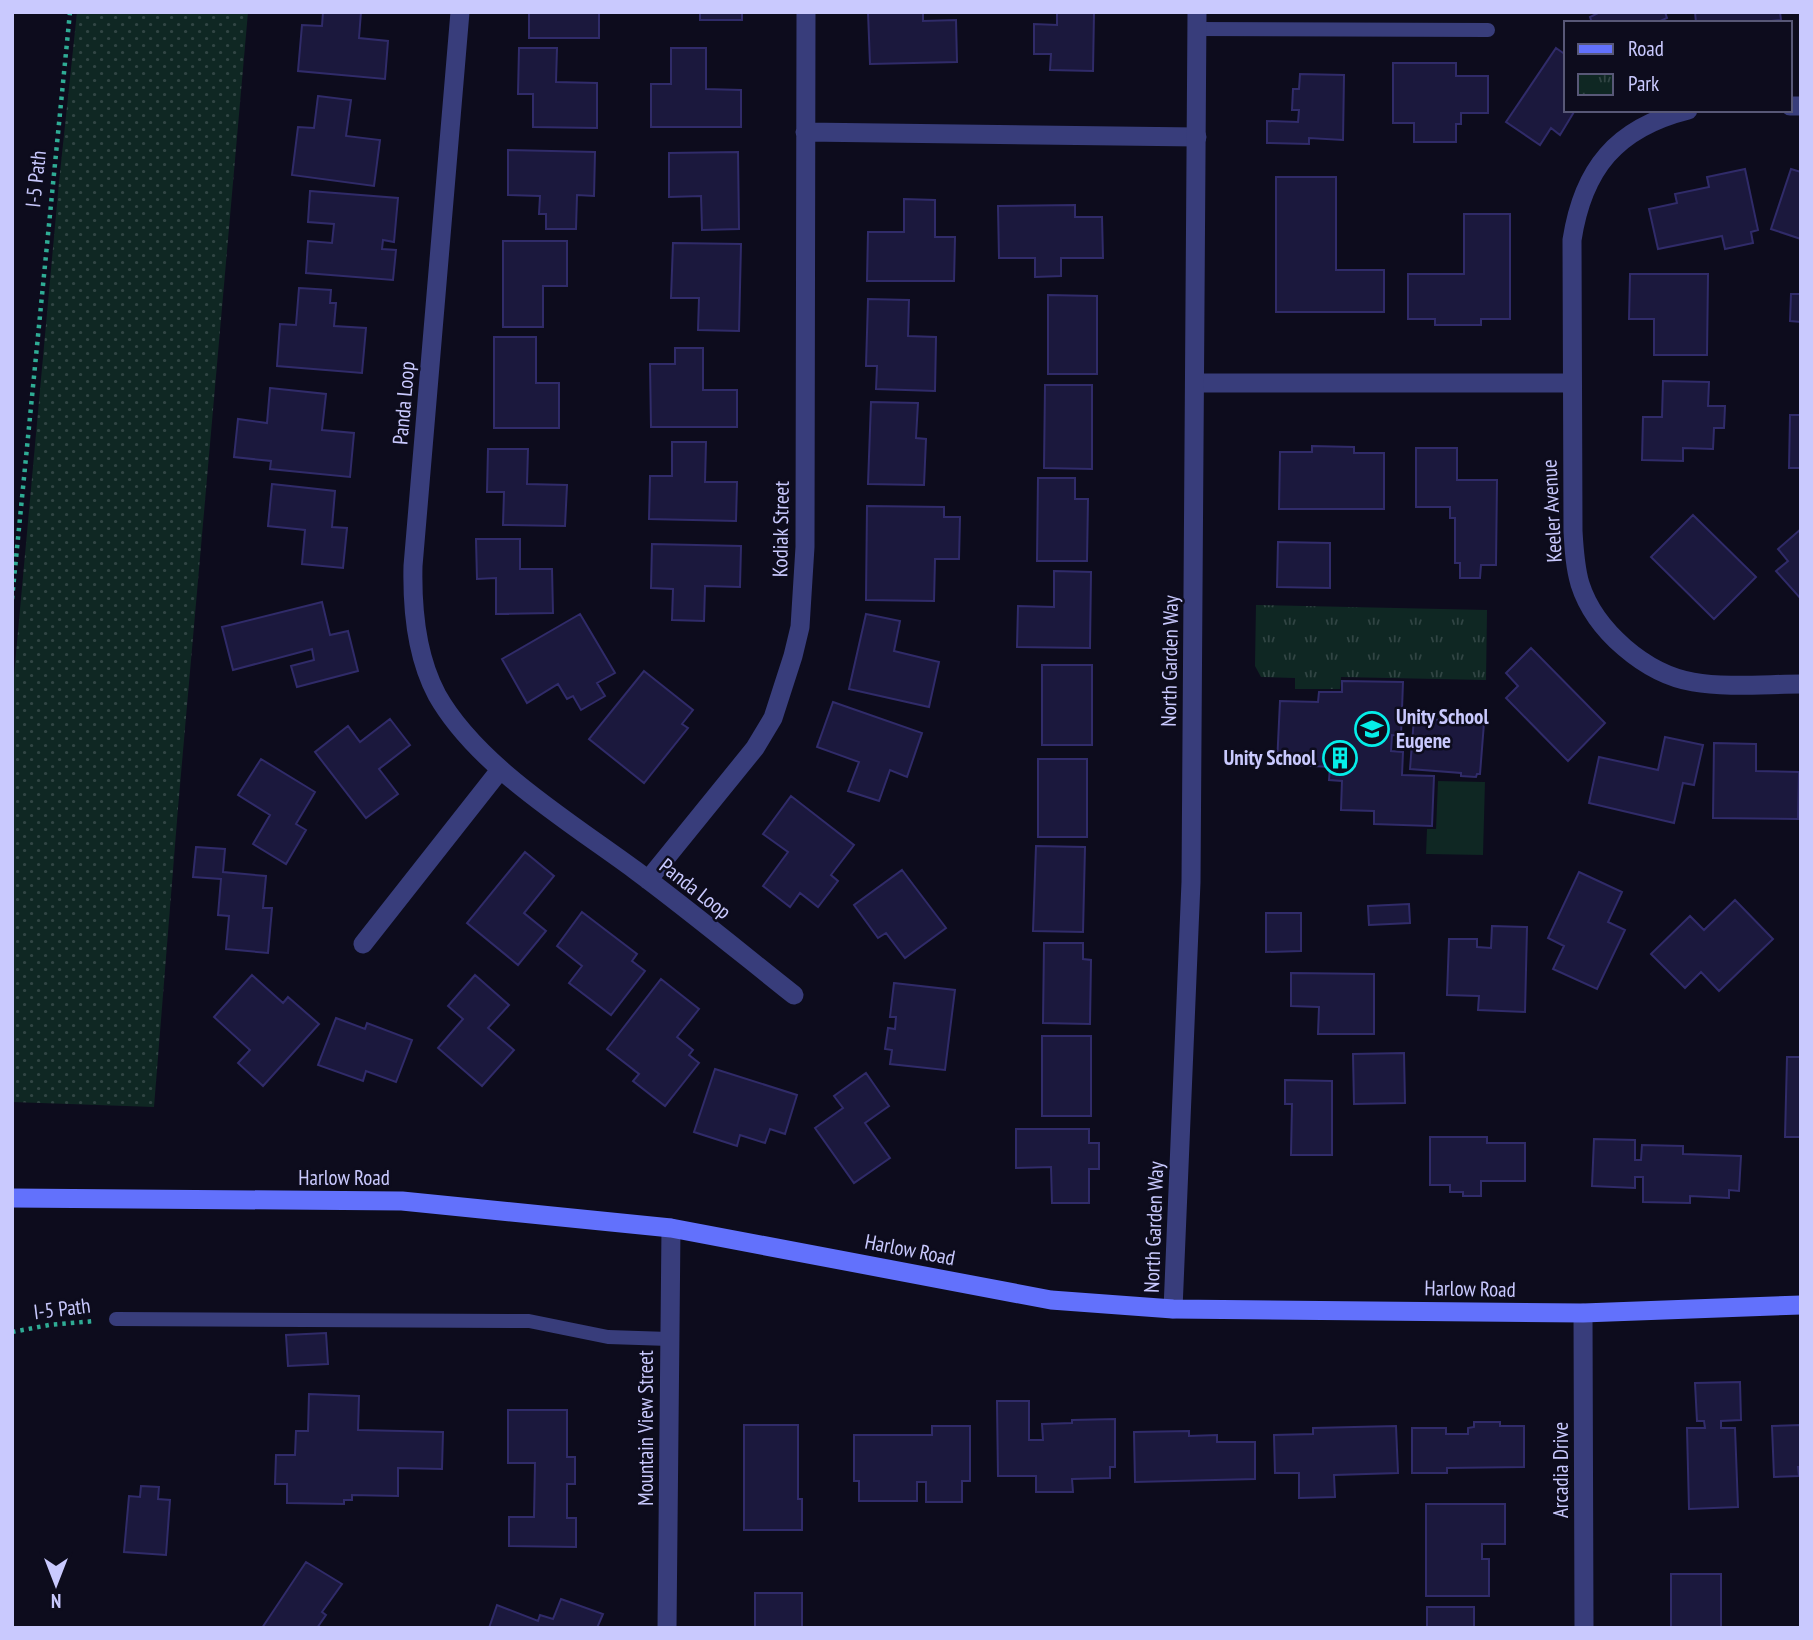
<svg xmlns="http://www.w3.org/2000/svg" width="1813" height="1640" font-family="'PT Sans Narrow',sans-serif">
  <defs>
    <pattern id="grass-dots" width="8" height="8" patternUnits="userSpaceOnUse" patternTransform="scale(1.75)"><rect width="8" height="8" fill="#0f2723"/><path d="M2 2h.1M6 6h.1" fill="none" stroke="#314544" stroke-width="1.8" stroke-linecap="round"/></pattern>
    <pattern id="park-tufts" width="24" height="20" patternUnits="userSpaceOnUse" patternTransform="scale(1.75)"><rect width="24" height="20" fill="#0f2723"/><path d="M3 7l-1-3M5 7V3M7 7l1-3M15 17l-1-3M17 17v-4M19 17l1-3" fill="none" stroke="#314544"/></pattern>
  </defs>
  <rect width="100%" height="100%" fill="#0d0c1d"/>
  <path fill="url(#grass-dots)" d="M77,12H248L178,808L154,1107L12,1102V697L59,182Z"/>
  <path fill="url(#park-tufts)" d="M1256,605L1487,610L1486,680L1341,677L1340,689H1295V678L1261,677L1255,666Z"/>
  <path fill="#0f2723" d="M1438,781L1485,782L1483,855L1426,854L1427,829H1436Z"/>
  <path fill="#1b183d" stroke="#302b69" stroke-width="2" d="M323,12H361L359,38L388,41L385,79L298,71L302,25L322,26Z
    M529,12H599V38H529Z
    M700,12H742V20H700Z
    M868,12H923V21L956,20L957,62L870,64Z
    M1057,12H1094L1093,71L1050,70L1051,54H1034V24L1057,25Z
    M1600,12H1665L1667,18L1656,23H1592L1590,17Z
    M1695,12H1780L1781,20L1753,23H1696Z
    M519,48H557L556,82L597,83V128L533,127V94H518Z
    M671,48H706V89L741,90V127H651V84H671Z
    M1556,48L1566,55V110L1574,112L1560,135L1551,128L1540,145L1506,122Z
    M1393,63H1456V76H1488V113H1461V124H1456V142H1414V123H1393Z
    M1300,74L1344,75L1343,140L1309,138V144L1267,143V121L1298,122L1299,110H1292L1293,89H1299Z
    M318,96L351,100L346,136L380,140L374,186L292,175L298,127L314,128Z
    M508,150L595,152L594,196L577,195L576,229H546V214H539L540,196L508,195Z
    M738,152L739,229L702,230L701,196L669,197V153Z
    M1745,169L1758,230L1751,232L1753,243L1725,249L1722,236L1658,249L1649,209L1677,203L1675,194L1709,187L1707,177Z
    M1791,169L1801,172V239L1771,229Z
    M1276,177H1336V270H1384V312H1276Z
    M310,191L398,198L394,242L383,240L382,249L396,250L393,280L306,273L308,241L332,243L334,224L308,222Z
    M904,199L935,200V237H955L954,281H867L868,232H904Z
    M1075,205V217H1102L1103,258H1061V276L1035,277V258H999L998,206Z
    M1464,214H1510V319H1481V325H1435V319H1408V274H1464Z
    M503,241H567V286H543V327H503Z
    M673,243L741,244L739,331L698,330L699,298H671Z
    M1630,274H1708L1707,355H1654V319H1629Z
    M299,288L331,290L330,303H336L334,326L366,328L362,373L277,366L280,324L296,325Z
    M1791,294H1801V322L1790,321Z
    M1048,295L1097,296V374H1048Z
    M868,299L909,300L908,336L936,337L935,391L876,389L877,366H866Z
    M494,337H536V383H559V428H494Z
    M675,348H703V390H737V427H651L650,364H675Z
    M1663,381L1709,382L1708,406H1725L1724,428H1714L1713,449L1683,448V461L1642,460L1643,417H1662Z
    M1045,385H1092V469L1044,468Z
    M270,388L326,394L322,430L354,433L350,477L270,469L271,461L234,457L238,419L267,423Z
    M871,402L918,403L916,438L926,439L924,485L868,484Z
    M1790,415H1801V468H1789Z
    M672,442H706L705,482H737L736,521L649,519L650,476H672Z
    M1312,446L1354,447V453H1384V509H1279L1280,452H1312Z
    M1416,448H1457V480H1497L1496,565H1481L1480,578H1460V563H1455V518H1450V507H1416Z
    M488,449H528L527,484L567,485L565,526L503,525L504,492H487Z
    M1038,478H1075V499H1088L1087,561H1037Z
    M272,484L335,491L332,527L347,528L343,568L302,564L305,530L268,526Z
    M867,506L944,507V517H960L959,559H935L934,601L866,600Z
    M1693,515L1756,577L1714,619L1651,557Z
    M1801,529V599L1776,571L1788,561L1778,549Z
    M476,539H520V569H552L553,613L496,614V578L477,579Z
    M1278,542L1330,543V588L1277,587Z
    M652,544L741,546L740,587L705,586L704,621L672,620L673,589L651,588Z
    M1054,571L1091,572L1090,648L1017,647L1018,606L1054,607Z
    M322,602L330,635L348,631L358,671L297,687L291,666L314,660L312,649L233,670L222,627Z
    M580,614L615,673L597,683L605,696L581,710L573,696L567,699L558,684L527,703L502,659Z
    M866,614L900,621L894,651L939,662L929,707L849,689Z
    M1531,648L1605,723L1568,761L1506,698L1518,686L1506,673Z
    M1042,665H1092V745H1042Z
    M644,671L693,710L682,724L688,728L644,783L589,739Z
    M1342,681L1403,682L1401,736L1392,735L1391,751L1403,752L1402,775L1434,776L1432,826L1374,824V811L1341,810L1342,781L1329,780L1330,767L1277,764L1280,701L1318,702L1319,692H1342Z
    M833,702L922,733L907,777L890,770L879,801L848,791L859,762L817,747Z
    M1414,718L1484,723L1480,774H1477L1476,777L1461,776V773L1410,769Z
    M390,719L410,745L379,769L398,794L366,818L315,752L348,726L360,742Z
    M1665,737L1703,745L1694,785L1683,783L1674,823L1589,803L1599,757L1658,770Z
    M1714,743L1756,744V771L1799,772L1798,819L1713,818Z
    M261,759L315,792L296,824L306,830L286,864L253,844L270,815L238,795Z
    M1038,759H1087V837H1038Z
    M791,796L854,845L831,875L838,881L818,907L800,893L790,907L763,886L788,852L763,834Z
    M1036,846L1085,847L1083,932L1033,931Z
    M196,847L225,849L223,872L266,876L263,908H272L268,953L226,949L229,916L218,915L221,879L193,877Z
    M525,852L554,876L524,913L546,931L518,965L467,923Z
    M902,870L946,928L905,958L886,933L878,938L854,905Z
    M1579,872L1622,892L1608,922L1625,930L1597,989L1553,969L1564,946L1548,938Z
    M1735,900L1773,939L1719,991L1701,972L1685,988L1651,954L1690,916L1704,930Z
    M1409,904L1410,923L1369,925L1368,906Z
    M582,912L637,954L632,961L645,971L611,1015L569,983L582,966L557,946Z
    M1266,913H1301V951L1266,952Z
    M1492,926L1527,927L1525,1012L1478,1010L1479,996L1447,995L1449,939H1477V947L1491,948Z
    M1044,943H1083V959L1091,960L1090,1024L1043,1023Z
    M1291,973L1374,974V1034H1318L1319,1007L1291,1006Z
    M252,975L283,1003L288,997L319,1024L263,1086L238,1063L250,1050L214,1017Z
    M475,975L509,1005L488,1028L514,1050L482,1086L438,1048L463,1019L448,1006Z
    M661,979L699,1009L677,1037L693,1050L689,1055L699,1063L665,1106L633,1081L639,1074L607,1049Z
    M894,983L955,990L945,1070L890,1064L892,1050L885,1049L888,1028L895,1029L896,1017H890Z
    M336,1018L365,1029L367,1023L412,1040L396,1082L366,1071L363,1081L318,1065Z
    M1042,1036H1091V1116H1042Z
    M1404,1053L1405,1103L1354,1104L1353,1054Z
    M1787,1057H1801V1137H1785Z
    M715,1069L797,1095L785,1134L770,1129L765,1143L740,1135L737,1146L694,1132Z
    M866,1073L889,1106L865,1123L890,1158L854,1183L815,1128L843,1108L834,1096Z
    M1285,1080L1332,1081V1155H1291L1292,1104H1285Z
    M1016,1129H1089V1143H1099V1169H1089V1203H1052L1051,1167L1016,1168Z
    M1430,1137H1487V1143H1525V1181H1481V1196H1463V1192H1450V1185H1430Z
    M1594,1139L1635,1140V1160H1641L1642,1145L1683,1146V1154L1741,1156L1739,1191L1729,1190V1198L1690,1196V1203L1643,1202V1177H1635V1188L1592,1186Z
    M326,1333L328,1364L288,1366L286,1335Z
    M1740,1382L1741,1420L1721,1421V1428H1735L1738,1507L1689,1509L1687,1428H1705L1704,1421H1697L1695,1383Z
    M309,1394L359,1396L358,1430L443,1432L442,1469L398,1468V1496L352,1495V1500H344V1504L287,1503V1484H275L276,1455H295L296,1431H308Z
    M997,1401H1029V1440H1043L1042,1424L1072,1423V1420L1115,1419V1467H1110V1478L1072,1479L1073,1492H1036V1476H998Z
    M508,1410H567V1457H575V1484H567V1518H576V1547L509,1546V1517H534L535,1463H508Z
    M1474,1422H1500V1426H1524V1467L1447,1468V1473H1412V1428H1446V1434H1468V1428L1474,1427Z
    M744,1425H798V1499H802V1530H744Z
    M1801,1425V1467H1798L1799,1476L1774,1477L1772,1426Z
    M932,1426H970V1481H962V1502H926V1482H917V1501H859V1481H854V1435H932Z
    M1396,1426L1398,1473L1334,1475L1335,1497L1299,1498V1473H1275L1274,1435L1313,1434V1428Z
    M1189,1431V1436L1217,1435V1442H1255V1479L1135,1482L1134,1432Z
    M141,1486L159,1487L158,1499L170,1500L166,1555L124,1552L129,1496L140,1497Z
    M1426,1504H1505V1544H1482V1559H1489V1596H1426Z
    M306,1562L342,1584L322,1612L326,1615L317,1628H262Z
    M1671,1574H1721V1628H1671Z
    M755,1593H802V1628H755Z
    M561,1599L603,1614L597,1628H489L497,1605L538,1621L540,1615L553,1619Z
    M1427,1607H1474V1628H1427Z"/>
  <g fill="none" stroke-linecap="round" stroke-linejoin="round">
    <path stroke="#2fac95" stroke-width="4.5" stroke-dasharray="3.5 5" stroke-linecap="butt" d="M12,599L70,12
      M12,1332L49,1325L95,1321"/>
    <path stroke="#383d7b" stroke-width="14" d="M1197,29L1488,30
      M116,1319L529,1321L608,1337L669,1339"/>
    <path stroke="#383d7b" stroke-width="19" d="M460,12L413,566C412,609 416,656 437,695C477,766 570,822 635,870C689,910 741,953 794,995
      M1790,106H1801
      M1688,110C1616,128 1583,169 1572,240L1573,531C1574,549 1575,567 1580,584C1595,631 1646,674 1693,682C1726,688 1767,684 1801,684
      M805,132L1197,137
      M1195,383H1571
      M648,880L755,748L773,718L793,656L800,627L805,547L806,12
      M363,944L500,770
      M1583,1313L1584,1628
      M667,1628L671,1228"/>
    <path stroke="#383d7b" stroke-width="19" d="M1173,1309L1191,882L1197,12"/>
    <path stroke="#6271fc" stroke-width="19" d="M12,1198L402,1201L671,1228L1051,1300L1173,1309L1583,1313L1801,1305"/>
  </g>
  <defs>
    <g id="school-ring" transform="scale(1.75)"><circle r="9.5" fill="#0d0c1d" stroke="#05eee9" stroke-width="1.5"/><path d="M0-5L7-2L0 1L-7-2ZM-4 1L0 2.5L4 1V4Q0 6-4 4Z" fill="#05eee9"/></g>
    <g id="building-ring" transform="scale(1.75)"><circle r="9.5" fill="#0d0c1d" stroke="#05eee9" stroke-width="1.5"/><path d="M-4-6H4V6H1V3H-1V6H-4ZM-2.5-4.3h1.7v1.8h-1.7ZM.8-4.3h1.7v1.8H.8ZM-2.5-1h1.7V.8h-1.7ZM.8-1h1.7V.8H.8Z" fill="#05eee9"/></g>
  </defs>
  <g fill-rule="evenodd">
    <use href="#school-ring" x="1372" y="729"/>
    <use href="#building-ring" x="1340" y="758"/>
  </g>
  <g text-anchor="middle" stroke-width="5" stroke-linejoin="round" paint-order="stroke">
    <g font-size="21" fill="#c9c9fe" stroke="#0d0c1d">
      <text transform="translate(36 179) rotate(-84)" y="7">I-5 Path</text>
      <text transform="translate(404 403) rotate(-85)" y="7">Panda Loop</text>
      <text transform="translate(1552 511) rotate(-93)" y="7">Keeler Avenue</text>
      <text transform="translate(781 529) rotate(-89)" y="7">Kodiak Street</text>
      <text transform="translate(1170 661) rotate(-89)" y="7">North Garden Way</text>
      <text transform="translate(695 889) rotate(38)" y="7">Panda Loop</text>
      <text x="344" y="1185">Harlow Road</text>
      <text transform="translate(1154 1227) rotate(-88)" y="7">North Garden Way</text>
      <text transform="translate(910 1250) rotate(11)" y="7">Harlow Road</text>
      <text transform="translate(1470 1289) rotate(1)" y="7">Harlow Road</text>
      <text transform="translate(62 1309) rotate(-7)" y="7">I-5 Path</text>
      <text transform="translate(646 1428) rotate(-90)" y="7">Mountain View Street</text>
      <text transform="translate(1561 1470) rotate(-90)" y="7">Arcadia Drive</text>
    </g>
    <g font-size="21" font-weight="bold" fill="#c9c9fe" stroke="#0d0c1d" text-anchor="start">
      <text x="1396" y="724">Unity School<tspan x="1396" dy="24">Eugene</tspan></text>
      <text x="1316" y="765" text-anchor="end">Unity School</text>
    </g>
  </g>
  <rect width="1813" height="1640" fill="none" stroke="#c9c9fe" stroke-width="28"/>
  <rect x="1564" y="21" width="228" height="91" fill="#0d0c1d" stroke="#585877" stroke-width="2"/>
  <rect x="1578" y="44" width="35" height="10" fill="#6271fc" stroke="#585877" stroke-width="2"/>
  <text x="1628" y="56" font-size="21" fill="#c9c9fe">Road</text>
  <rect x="1578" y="74" width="35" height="21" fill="url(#park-tufts)" stroke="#585877" stroke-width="2"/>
  <text x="1628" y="91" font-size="21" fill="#c9c9fe">Park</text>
  <g transform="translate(56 1584) rotate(180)" stroke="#0d0c1d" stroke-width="5" paint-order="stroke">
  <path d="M0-5L12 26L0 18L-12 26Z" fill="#c9c9fe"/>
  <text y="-10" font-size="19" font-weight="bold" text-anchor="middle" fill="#c9c9fe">N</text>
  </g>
</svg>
